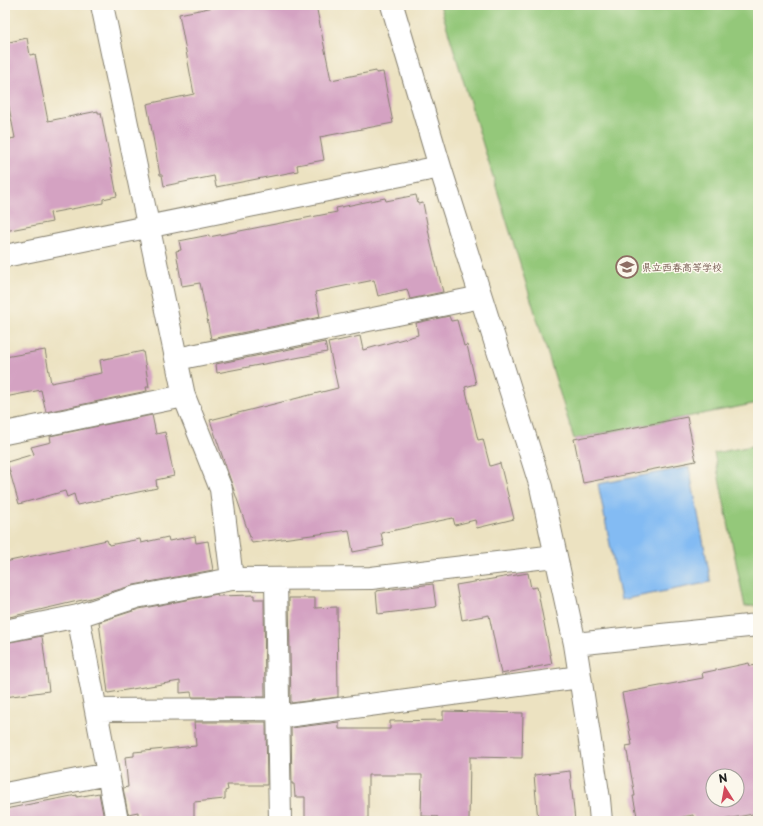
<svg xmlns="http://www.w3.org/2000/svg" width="763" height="826" font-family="'Playpen Sans','Klee One',sans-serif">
  <rect width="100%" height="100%" fill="#fbf7ec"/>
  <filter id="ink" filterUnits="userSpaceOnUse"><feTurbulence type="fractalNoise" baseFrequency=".025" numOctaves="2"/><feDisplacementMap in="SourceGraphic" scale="8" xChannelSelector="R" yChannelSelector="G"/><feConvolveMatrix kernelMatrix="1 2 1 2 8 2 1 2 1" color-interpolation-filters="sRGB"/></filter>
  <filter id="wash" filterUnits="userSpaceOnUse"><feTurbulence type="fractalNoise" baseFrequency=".012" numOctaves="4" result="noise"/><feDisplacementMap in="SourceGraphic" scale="16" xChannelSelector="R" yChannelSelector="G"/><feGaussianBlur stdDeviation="0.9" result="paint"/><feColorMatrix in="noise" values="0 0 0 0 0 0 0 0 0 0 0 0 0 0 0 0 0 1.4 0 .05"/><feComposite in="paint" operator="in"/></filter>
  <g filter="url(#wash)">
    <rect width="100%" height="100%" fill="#ece2c1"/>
    <path fill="#94c87a" stroke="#58724b" d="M440,5H758V403L574,439Z
      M758,445V605L745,607L714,453Z"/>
    <path fill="#83bbf3" stroke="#506c88" d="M689,467L711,582L621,600L598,484Z"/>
    <g id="blocks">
      <path fill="#d4a2c2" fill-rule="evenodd" d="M224,5H316L331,80L376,71V73L383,72L393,123L320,137L324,160L297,165L298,171L216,187L214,176L164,186L162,175H160L147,104L194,94L179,14Z
        M27,38L30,55L35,54L48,121L98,111V113H101L117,196L103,199V203L50,213L52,222L5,231V140L15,138L5,87V43Z
        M416,195L418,204L423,203L431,244L443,292L410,299L407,289L378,296L374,280L315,292L320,317L211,339L200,283L182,286L176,251L181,250L179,241L209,235V237L337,212L336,208L385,198L386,201Z
        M449,316L451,321L457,320L464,346L467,345L476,384L465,387L478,440L483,439L490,466L500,463L514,519L477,528L475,520L455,525L453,518L381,533L384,546L353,552L349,530L252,543L210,420L338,388L328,343L360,336L363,350L418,335L416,323Z
        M325,342L327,352L217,373L216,364Z
        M45,350L51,383L102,373L100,360L143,351L149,387H146L147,391L46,412L41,390L5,397V357Z
        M152,415L156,434L165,432L174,476L156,480L157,488L77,505L74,494L67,497L65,491L19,504L7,462L34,454L31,447L51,442L50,436Z
        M687,417L696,461L583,483L574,439Z
        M195,536L196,543L208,541L213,570L134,585L91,598L5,618V562L107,540L109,545L140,539L141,543L168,537L169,541Z
        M528,573L531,588L537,587L552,664L501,674L489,615L462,620L456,585Z
        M433,584L436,607L378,614L376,591Z
        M217,594L218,596L254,595V599H264L265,697H192L191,692L180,693V681L108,693L99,622L139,609Z
        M289,598H315V608L337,607L338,697L291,703Z
        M42,636L49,691L5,697V643Z
        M749,663L750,666L758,665V813L717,821H694L693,815L663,821H638L633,796H635L626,746L632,745L622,693L703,678L702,673ZM713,776H737V800H713Z
        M443,711L523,713L522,758L470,757L469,821H437L438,817L421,816L422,775H368V821L305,820V797H295L294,784H292L291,728L339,722V729H390V721L443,720Z
        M194,722H266L267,785H227L228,790L225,791V799L194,802V821H138V812L128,814L123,788L128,787L125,757L134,756V752L196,746Z
        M570,771L575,821H538L534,775Z
        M99,793L104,819L91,821H5V809L77,795V797Z"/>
    </g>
  </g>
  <g filter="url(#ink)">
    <use href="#blocks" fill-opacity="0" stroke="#847f6e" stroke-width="1"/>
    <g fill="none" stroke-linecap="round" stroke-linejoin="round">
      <g stroke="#847f6e" stroke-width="24">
        <path id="minor" d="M102,5L184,396L221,489L232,579
          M392,5L440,167L541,487L575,644L599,799L601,821
          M5,256L440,167
          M177,359L481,297
          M5,433L184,396
          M276,579L280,821
          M78,616L117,821
          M5,631L78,616L136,597L232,579L371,578L555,556
          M575,644L758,625
          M96,710L278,709
          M279,717L580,677
          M5,794L108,774"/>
      </g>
      <use href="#minor" stroke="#fff" stroke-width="22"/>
    </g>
  </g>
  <defs>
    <g id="school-ring" transform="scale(1.15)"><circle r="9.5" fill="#fbf7ec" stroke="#8d6e63" stroke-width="1.5"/><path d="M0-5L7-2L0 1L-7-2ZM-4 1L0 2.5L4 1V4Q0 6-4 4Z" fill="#8d6e63"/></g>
  </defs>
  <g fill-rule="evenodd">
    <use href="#school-ring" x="627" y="267"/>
  </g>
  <g text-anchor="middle" stroke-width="3" stroke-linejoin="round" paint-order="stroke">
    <g font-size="10" font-weight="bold" fill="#785e54" stroke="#fbf7ec" text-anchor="start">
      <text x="642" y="271">県立西春高等学校</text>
    </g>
  </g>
  <rect width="763" height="826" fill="none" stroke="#fbf7ec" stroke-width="20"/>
  <g transform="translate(725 788) rotate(349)"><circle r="19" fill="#fbf7ec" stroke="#a29f99"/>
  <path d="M0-3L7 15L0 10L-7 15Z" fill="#d1495b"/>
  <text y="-6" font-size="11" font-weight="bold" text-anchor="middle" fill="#1c1c1c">N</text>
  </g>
</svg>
